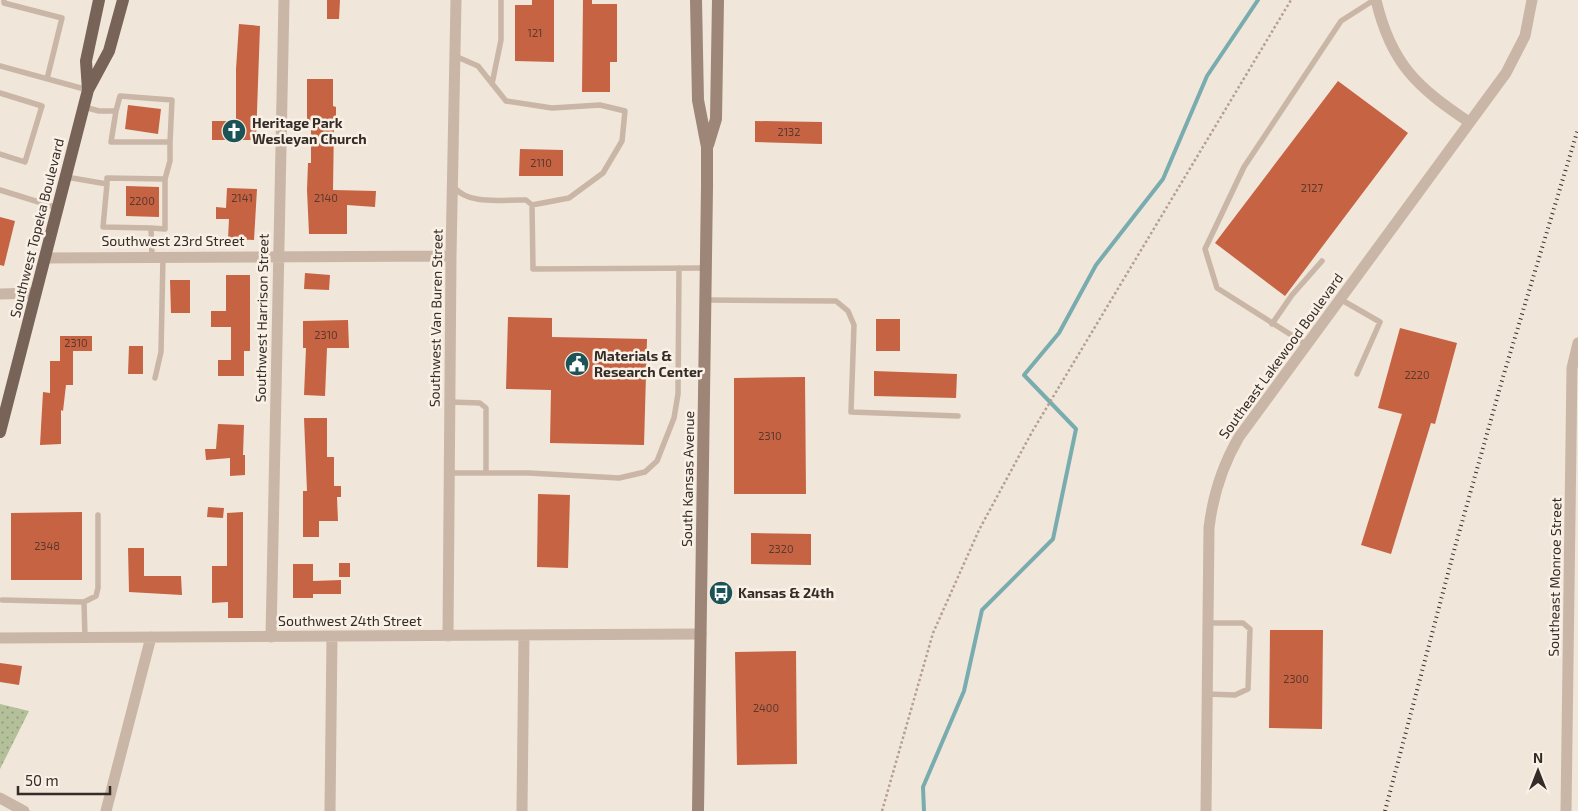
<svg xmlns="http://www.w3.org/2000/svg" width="1578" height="811" font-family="'Exo 2',sans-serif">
  <defs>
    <pattern id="grass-dots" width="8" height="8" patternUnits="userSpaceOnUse" patternTransform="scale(1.25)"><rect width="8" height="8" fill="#b3c09a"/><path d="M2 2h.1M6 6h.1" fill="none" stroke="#929c7e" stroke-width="1.8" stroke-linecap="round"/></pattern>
  </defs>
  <rect width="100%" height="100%" fill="#f1e6da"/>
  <path fill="url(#grass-dots)" d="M0,704L29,711L0,769Z"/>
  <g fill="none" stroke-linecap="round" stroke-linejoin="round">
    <path stroke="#79acaf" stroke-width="4" d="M924,811L923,787L964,691L982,610L1053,539L1076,429L1024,375L1059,333L1096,265L1163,179L1207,76L1258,0"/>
  </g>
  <path fill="#c66343" d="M327,0H340L339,19H327Z
    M532,0H554V62L515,61V5H532Z
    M583,0H592V4H617V62H610V92H582Z
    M239,24L260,26L256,140H212V121H236V69Z
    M307,79H333V106L336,107V123H334L333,190L376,191L375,207L347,205V234H309L307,190L308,163H311V122H307Z
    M1338,81L1408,133L1285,296L1215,243Z
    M128,105L161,109L158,134L125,129Z
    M755,121L822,122V144L755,142Z
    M520,149L563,150V176H519Z
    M126,186L159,187V217L126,216Z
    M227,188L257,189L254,240L228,239L229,219H216V207L226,208Z
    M0,217L15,221L4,266L0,265Z
    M305,273L330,275L329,290L304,289Z
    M226,275H250V351H244V376H218V360H231V327H211V311H226Z
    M170,280H190V313H171Z
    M508,317L552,318V337L647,339L644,445L550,443L551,390L506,389Z
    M876,319H900V351H876Z
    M348,320L349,348H327L325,396L304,395L306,348H303V321Z
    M1400,328L1457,343L1435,424L1431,423L1391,554L1361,545L1402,414L1378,408Z
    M60,336H92V351H73V385H66L63,411L61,410V444L40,445L43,392L50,393V361H60Z
    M129,346H143V374H128Z
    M874,371L957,374L956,398L874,396Z
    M805,377L806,494H734V378Z
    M304,418H327V457H334V486H341V497H337L338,521H319V537H303V491H307Z
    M218,424L244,425L243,455H245V475L230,476V458L206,460L205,449H216Z
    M538,494L570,495L568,568L537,567Z
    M208,507L224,508L223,518L207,517Z
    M82,512V580H11V513Z
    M243,512V618H228V602L212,603V566H227V513Z
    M751,533L811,534V565L751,564Z
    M128,548H144V576H181L182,595L129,592Z
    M339,563H350V577H339Z
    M293,564H313V581L341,580V594H313V598H293Z
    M1270,630H1323L1322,729L1269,728Z
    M796,651L797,764L737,765L735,652Z
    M0,663L22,666L19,685L0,682Z"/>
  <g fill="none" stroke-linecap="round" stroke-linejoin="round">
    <path stroke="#b5a090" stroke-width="2.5" stroke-dasharray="2.5 2.5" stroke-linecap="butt" d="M882,811L933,633L979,530L1032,432L1291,0"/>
    <path stroke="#c9b6a6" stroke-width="5.5" d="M4,0V3L62,18L47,79
      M455,56L478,66L506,101L552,108L600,105L625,111L622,141L603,173L569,198L532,205
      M0,66L88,90
      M492,84L501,40V0
      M0,93L42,106L25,162L0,154
      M84,107L99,111H116L111,142H170V161L165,179V229L151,228
      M116,111L120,96L172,100L170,142
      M66,177L107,184L103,227L151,228L152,256
      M107,184V178L165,179
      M454,187C469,206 504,199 526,200L532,205L533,269L706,268
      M0,190L58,208
      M1340,299L1380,322L1357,374
      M706,300L836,301L848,311L854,325L851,412L958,416
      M1272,324L1292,295L1322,261
      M1307,345L1217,288L1205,249L1244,167L1341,21L1374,0
      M155,378L161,352L163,256
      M450,402L480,403L486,408V473
      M449,473H529L619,478L645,472L657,461L674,418L678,394L679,268
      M2,600L84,602
      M85,637L84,602L96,596L98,588V515
      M1207,694L1235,695L1248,689L1250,629L1243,623H1208"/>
    <path stroke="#c9b6a6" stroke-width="11" d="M1376,0C1391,64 1417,87 1469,122
      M45,258L451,256
      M0,294L36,293
      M448,636L451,256L456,0
      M271,637L284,0
      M0,638L701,634
      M0,798L24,811
      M106,811L151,637
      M330,811L332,637
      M522,811L524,635
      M1206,811L1209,528C1213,494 1222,466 1239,437L1506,73L1525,36L1532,0
      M1566,811L1572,368L1578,343"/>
    <path stroke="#9d8577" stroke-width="12" d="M696,0L698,100L707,147V187L698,811
      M708,145L716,119L718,0"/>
    <path stroke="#786358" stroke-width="12" d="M88,90L86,61L99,0
      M0,432L88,90L109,51L123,0"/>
    <path stroke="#352b27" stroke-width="4" stroke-dasharray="1 4" stroke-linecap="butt" d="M1385,811L1455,547L1503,377L1578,129"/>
  </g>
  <defs>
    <g id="church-disc" transform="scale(1.25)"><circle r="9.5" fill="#1c5357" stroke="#f9f0e6"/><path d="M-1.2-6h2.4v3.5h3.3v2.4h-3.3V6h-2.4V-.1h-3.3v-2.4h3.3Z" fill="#fff"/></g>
    <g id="civic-disc" transform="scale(1.25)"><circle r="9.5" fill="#1c5357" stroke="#f9f0e6"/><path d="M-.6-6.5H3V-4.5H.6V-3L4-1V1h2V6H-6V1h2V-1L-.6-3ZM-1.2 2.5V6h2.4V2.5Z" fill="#fff"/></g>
    <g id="bus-disc" transform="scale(1.25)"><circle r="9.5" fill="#1c5357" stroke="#f9f0e6"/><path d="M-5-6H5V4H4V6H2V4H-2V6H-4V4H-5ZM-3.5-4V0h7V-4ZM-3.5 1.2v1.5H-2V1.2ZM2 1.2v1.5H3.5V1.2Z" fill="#fff"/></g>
  </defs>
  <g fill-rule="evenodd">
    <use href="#church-disc" x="234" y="131"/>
    <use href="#civic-disc" x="577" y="364"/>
    <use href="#bus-disc" x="721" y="593"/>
  </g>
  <g text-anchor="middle" stroke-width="5" stroke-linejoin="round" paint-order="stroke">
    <g font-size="11" fill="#59392e">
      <text x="535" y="37">121</text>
      <text x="789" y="136">2132</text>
      <text x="541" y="167">2110</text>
      <text x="1312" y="192">2127</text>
      <text x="242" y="202">2141</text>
      <text x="326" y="202">2140</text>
      <text x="142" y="205">2200</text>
      <text x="326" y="339">2310</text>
      <text x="76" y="347">2310</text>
      <text x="1417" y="379">2220</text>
      <text x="770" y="440">2310</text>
      <text x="47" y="550">2348</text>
      <text x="781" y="553">2320</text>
      <text x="1296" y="683">2300</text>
      <text x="766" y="712">2400</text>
    </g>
    <g font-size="14" font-weight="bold" fill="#352b27" stroke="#f9f0e6" text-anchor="start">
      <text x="252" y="128">Heritage Park<tspan x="252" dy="16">Wesleyan Church</tspan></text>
      <text x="594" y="361">Materials &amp;<tspan x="594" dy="16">Research Center</tspan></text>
      <text x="738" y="598">Kansas &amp; 24th</text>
    </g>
    <g font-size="14" fill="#352b27" stroke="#f9f0e6">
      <text transform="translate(37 228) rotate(-76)" y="5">Southwest Topeka Boulevard</text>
      <text x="173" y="246">Southwest 23rd Street</text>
      <text transform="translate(262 318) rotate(-89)" y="5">Southwest Harrison Street</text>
      <text transform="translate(436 318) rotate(-89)" y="5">Southwest Van Buren Street</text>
      <text transform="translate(1281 356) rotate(-54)" y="5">Southeast Lakewood Boulevard</text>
      <text transform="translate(688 479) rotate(-89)" y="5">South Kansas Avenue</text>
      <text transform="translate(1555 577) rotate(-89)" y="5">Southeast Monroe Street</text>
      <text x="350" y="626">Southwest 24th Street</text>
    </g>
  </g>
  <g transform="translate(1538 771)" stroke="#f9f0e6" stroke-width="4" paint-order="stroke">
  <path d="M0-4L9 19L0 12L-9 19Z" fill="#352b27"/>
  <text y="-8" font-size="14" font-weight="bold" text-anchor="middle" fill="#352b27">N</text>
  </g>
  <path d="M18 786v8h92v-8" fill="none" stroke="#352b27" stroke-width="2.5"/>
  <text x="25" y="786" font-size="15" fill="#352b27" stroke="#f9f0e6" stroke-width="4" paint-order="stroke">50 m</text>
</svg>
